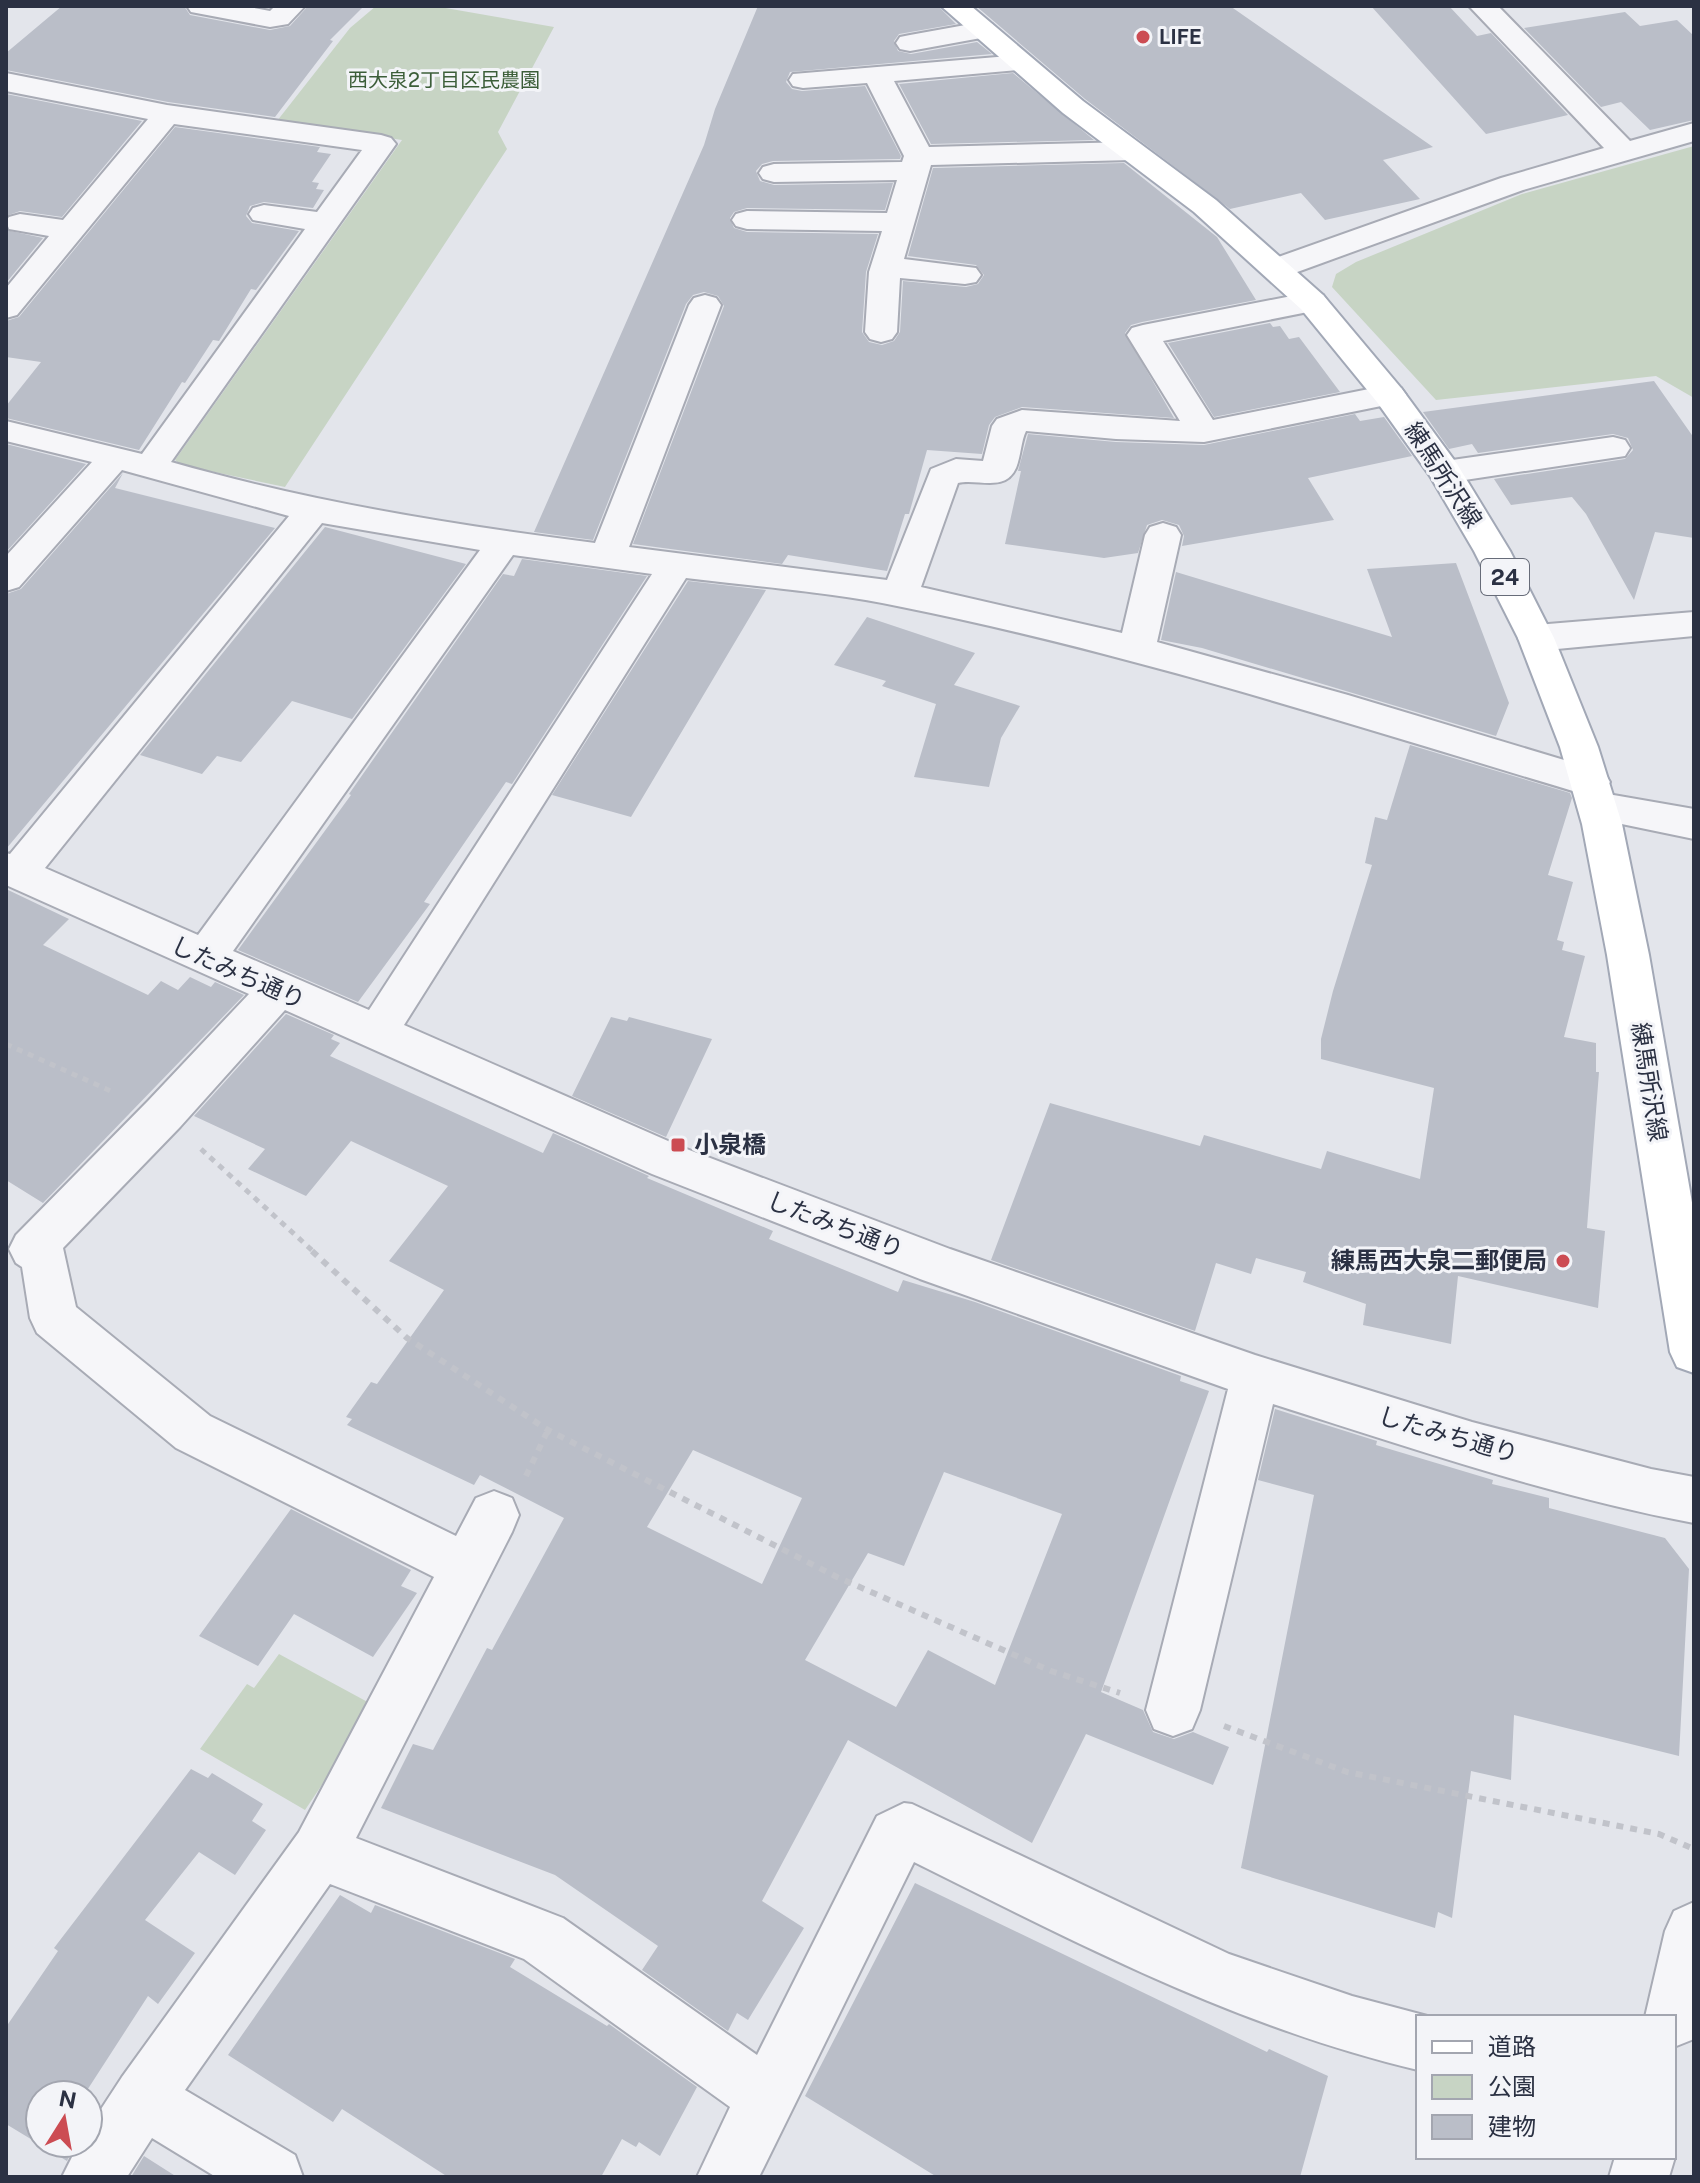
<svg xmlns="http://www.w3.org/2000/svg" width="1700" height="2183" font-family="'Public Sans','Noto Sans JP',sans-serif">
  <rect width="100%" height="100%" fill="#e3e5eb"/>
  <path fill="#c7d4c4" d="M376,6H434L554,27L498,132L507,149L285,487L181,465L175,460L402,140L277,121L350,28Z
    M1694,146V398L1656,376L1436,400L1332,287L1336,274L1356,262L1522,194Z
    M279,1654L375,1706L305,1810L200,1749L247,1684L254,1688Z"/>
  <path fill="#babec8" fill-rule="evenodd" d="M62,6H184L190,15L270,30L290,26L308,6H364L330,40L333,41L275,117L168,102L6,70V53Z
    M758,6H938L956,24L899,34L894,41L898,51L911,54L977,42L992,54L790,72L786,82L792,89L802,91L865,86L901,156L900,159L773,161L762,164L756,171L760,181L774,185L893,183L885,210L747,208L734,212L730,218L734,228L747,232L878,234L866,272L862,332L869,342L882,345L894,341L900,332L903,281L966,287L978,284L984,275L976,265L908,256L933,168L1124,163L1217,237L1256,300L1142,322L1131,325L1125,333L1174,418L1022,407L995,417L989,425L982,454L927,450L909,514H905L887,571L788,555L782,564L633,544L724,306L718,296L704,292L693,295L686,304L593,540L534,532L704,145L715,109Z
    M976,6H1230L1433,147L1383,160L1420,199L1325,220L1301,193L1230,209L1085,99Z
    M1371,6H1449L1477,36L1491,33L1568,115L1486,134Z
    M1625,12L1640,26L1677,20L1694,36V120L1650,130L1621,102L1601,107L1524,28Z
    M1013,73L1094,140L931,144L899,84Z
    M6,94L142,121L62,217L20,211L6,216Z
    M175,127L320,147L317,152L331,154L312,182L319,183L316,189L324,190L313,208L264,202L250,206L246,216L252,223L299,231L256,290L251,289L219,341L213,340L185,383L182,382L139,450L6,418V406L41,362L6,357V321L19,317Z
    M6,230L43,238L6,283Z
    M1270,323L1273,327L1280,326L1289,339L1299,337L1340,392L1214,417L1168,343Z
    M1654,381L1694,438V538L1655,532L1634,600L1586,514L1572,497L1511,505L1494,479L1625,459L1633,450L1628,438L1613,434L1478,453L1472,444L1449,449L1423,412Z
    M1355,414L1360,421L1384,417L1412,456L1308,478L1334,520L1182,546L1184,536L1179,525L1162,520L1147,525L1138,553L1104,558L1005,544L1021,471H1018L1028,434L1116,442L1204,445Z
    M6,444L86,464L6,552Z
    M123,473L115,488L275,528L6,849V594L21,589Z
    M325,527L466,564L352,719L292,701L241,762L217,756L202,774L140,755Z
    M522,559L647,576L512,784L506,782L424,902L430,904L358,1002L238,950L351,795L349,794L503,574L514,576Z
    M1456,563L1509,703L1496,736L1202,648L1161,640L1176,572L1392,637L1367,569Z
    M688,581L766,590L631,817L552,795Z
    M867,617L975,653L954,685L1020,706L1001,738L989,787L914,777L936,704L882,686L886,681L834,665Z
    M1410,745L1570,793L1572,798L1548,875L1573,882L1557,940L1564,942L1562,950L1585,956L1564,1037L1596,1043V1072H1599L1587,1228L1605,1231L1598,1308L1458,1276L1451,1344L1363,1325L1366,1304L1303,1282L1306,1272L1256,1258L1251,1274L1216,1263L1195,1331L991,1260L1050,1103L1200,1146L1204,1135L1321,1169L1327,1151L1420,1179L1434,1088L1321,1059V1039L1333,991L1372,865L1365,863L1375,817L1387,820Z
    M6,889L69,919L43,945L148,995L161,981L178,990L190,977L211,987L215,982L244,995L43,1203L6,1180Z
    M286,1014L334,1035L331,1039L340,1043L330,1056L543,1153L553,1133L649,1176L647,1178L773,1231L769,1239L898,1292L903,1280L975,1302L1181,1376L1180,1381L1209,1391L1101,1692L1143,1710L1153,1732L1174,1739L1193,1732L1229,1747L1213,1785L1086,1734L1032,1843L848,1740L762,1901L804,1928L748,2020L737,2013L728,2031L642,1970L658,1946L555,1875L381,1808L413,1744L433,1750L487,1648L492,1650L564,1518L480,1475L474,1485L347,1425L352,1419L346,1417L371,1382L377,1384L444,1290L389,1261L448,1186L351,1141L306,1196L248,1169L265,1149L194,1116ZM693,1450L802,1498L762,1584L647,1527ZM944,1472L1062,1514L995,1685L928,1650L896,1707L805,1660L868,1553L904,1566Z
    M611,1017L627,1021L629,1017L712,1039L666,1137L572,1096Z
    M1275,1409L1377,1441L1376,1445L1493,1480L1492,1484L1549,1498V1508L1665,1538L1689,1569L1679,1756L1514,1715L1511,1780L1471,1771L1452,1918L1438,1912L1435,1928L1241,1868L1314,1495L1258,1480Z
    M291,1509L411,1570L401,1586L417,1593L373,1657L294,1614L258,1666L199,1636Z
    M191,1769L208,1778L212,1773L263,1804L252,1821L266,1830L235,1875L199,1852L145,1920L195,1953L158,2004L148,1996L84,2095H40V2143H76L67,2161L6,2124V2027L58,1951L54,1948Z
    M915,1883L1267,2052L1269,2049L1328,2076L1300,2177H937L805,2096Z
    M340,1895L371,1913L375,1905L515,1959L510,1967L607,2026L609,2024L697,2087L660,2156L639,2142L636,2147L622,2139L601,2177H448L342,2109L333,2122L228,2055Z
    M144,2156L177,2177H131Z"/>
  <g fill="none" stroke-linecap="round" stroke-linejoin="round">
    <g stroke="#a8abb5" stroke-width="4">
      <path id="minor" d="M187,6H244L270,11L275,6H305L288,24L270,27L191,12Z
        M1469,6H1498L1630,141L1694,123V141L1523,190L1289,275L1278,277L1267,275L1262,268L1267,261L1501,178L1604,148Z
        M982,22L992,24L996,30L992,36L910,51L900,49L896,43L900,37L910,35Z
        M1020,55L1030,57L1034,63L1030,69L894,81L929,147L1131,142L1141,145L1146,151L1141,157L1131,160L931,165L904,259L976,268L981,275L976,282L965,284L900,278L897,332L892,339L881,342L870,339L865,332L869,272L882,231L747,229L736,226L732,220L736,214L747,211L887,213L897,180L774,182L763,179L759,173L763,167L774,164L902,162L904,156L867,83L803,88L793,86L789,80L793,74Z
        M6,73L167,105L381,135L391,138L396,144L171,462C311,502 452,525 595,543L689,305L694,298L705,295L716,298L721,305L629,547L887,580L931,469L956,459L983,461L992,426L997,419L1022,410L1180,421L1127,335L1132,328L1143,325L1312,292L1323,295L1328,302L1323,309L1163,341L1213,420L1389,385L1401,388L1406,395L1401,402L1204,442L1116,439L1026,431C1021,441 1021,456 1016,468C1005,493 977,478 958,483L921,587L1122,633L1145,535L1150,527L1163,523L1176,527L1181,535L1157,642L1348,695L1604,772L1610,782L1602,793L1694,809V839L1583,816L1577,806L1586,795C1359,727 1135,654 902,607C831,592 758,587 686,578L404,1025L684,1148L950,1249L1255,1355L1472,1422L1651,1469L1694,1477V1523C1551,1496 1411,1448 1273,1404L1200,1710L1192,1729L1173,1736L1154,1729L1146,1710L1228,1389L920,1279L652,1174L285,1010L180,1127L63,1248L76,1307L210,1416L456,1536L476,1498L494,1491L512,1498L519,1515L512,1532L356,1838L563,1918L757,2055L877,1816L904,1803L912,1804L1229,1954L1352,1996L1431,2017H1418V2070C1237,2027 1079,1944 914,1862L759,2177H697L730,2107L524,1959L330,1884L185,2090L295,2155L303,2177H216L152,2138L127,2177H62L79,2143H88V2129L122,2077L299,1832L434,1577L176,1448L37,1333L30,1318L22,1267L16,1263L9,1249L16,1235L148,1101L249,994L6,885V853L10,854L289,516L122,470L19,587L6,591V556L92,462L6,441V421L142,454L305,229L253,220L249,214L253,208L264,205L317,212L362,150L174,124L17,315L6,318V288L49,236L9,229L6,221L9,217L20,214L63,220L148,119L6,91ZM322,523L480,550L198,935L45,868ZM513,555L652,574L369,1010L233,951Z
        M1613,437L1625,440L1630,448L1625,456L1445,483L1433,480L1428,472L1433,464L1445,461Z
        M1694,612V636L1536,651L1523,647L1518,638L1523,629L1536,625Z
        M1694,1902V2039L1674,2047V2017H1645L1665,1931L1674,1911Z
        M1674,2154L1675,2157L1669,2177H1609L1615,2157H1674Z"/>
    </g>
    <g stroke="#a2a8b6" stroke-width="4">
      <path id="major" d="M941,6H971L1083,101L1216,200L1323,295L1401,388L1457,464L1510,551L1554,638L1598,747L1622,824L1649,955L1694,1214V1373L1677,1367L1670,1352L1607,955L1582,824L1560,747L1518,638L1474,551L1430,476L1377,402L1301,309L1194,212L1063,113Z"/>
    </g>
    <path stroke="#c1c3ca" stroke-width="5" stroke-dasharray="6 6" stroke-linecap="butt" d="M6,1044L113,1092
      M201,1149L315,1253"/>
    <path stroke="#c1c3ca" stroke-width="6" stroke-dasharray="7 7" stroke-linecap="butt" d="M312,1251L407,1338L548,1430L837,1577L1051,1671L1120,1693
      M526,1476L548,1430
      M1224,1726L1347,1772L1659,1834L1694,1849"/>
    <use href="#minor" fill="#f6f6f9" fill-rule="evenodd"/>
    <use href="#major" fill="#fff" fill-rule="evenodd"/>
  </g>
  <g fill="#cc4c53" stroke="#f3f4f8" stroke-width="3">
    <circle cx="1143" cy="37" r="8"/>
    <rect x="670" y="1137" width="16" height="16" rx="4"/>
    <circle cx="1563" cy="1261" r="8"/>
  </g>
  <g text-anchor="middle" stroke-width="6" stroke-linejoin="round" paint-order="stroke">
    <g font-size="20" font-weight="bold" fill="#2b3143" stroke="#f3f4f8" text-anchor="start">
      <text x="1159" y="44">LIFE</text>
    </g>
    <g font-size="20" fill="#3c5e39" stroke="#f3f4f8">
      <text x="444" y="87">西大泉2丁目区民農園</text>
    </g>
    <rect fill="#f3f4f8" stroke="#676c79" stroke-width="2" x="1481" y="559" width="48" height="36" rx="6"/>
    <g font-size="22" font-weight="bold" fill="#2b3143">
      <text x="1505" y="585">24</text>
    </g>
    <g font-size="24" fill="#2b3143" stroke="#f3f4f8">
      <text transform="translate(1443 475) rotate(57)" y="8">練馬所沢線</text>
      <text transform="translate(238 973) rotate(24)" y="8">したみち通り</text>
      <text transform="translate(1649 1082) rotate(81)" y="8">練馬所沢線</text>
      <text transform="translate(835 1225) rotate(21)" y="8">したみち通り</text>
      <text transform="translate(1448 1435) rotate(16)" y="8">したみち通り</text>
    </g>
    <g font-size="24" font-weight="bold" fill="#2b3143" stroke="#f3f4f8" text-anchor="start">
      <text x="694" y="1153">小泉橋</text>
      <text x="1547" y="1269" text-anchor="end">練馬西大泉二郵便局</text>
    </g>
  </g>
  <rect width="1700" height="2183" fill="none" stroke="#2b3143" stroke-width="16"/>
  <rect x="1416" y="2015" width="260" height="144" fill="#f3f4f8" stroke="#a3a6b0" stroke-width="2"/>
  <rect x="1432" y="2041" width="40" height="12" fill="#ffffff" stroke="#a3a6b0" stroke-width="2"/>
  <text x="1488" y="2055" font-size="24" fill="#2b3143">道路</text>
  <rect x="1432" y="2075" width="40" height="24" fill="#c7d4c4" stroke="#a3a6b0" stroke-width="2"/>
  <text x="1488" y="2095" font-size="24" fill="#2b3143">公園</text>
  <rect x="1432" y="2115" width="40" height="24" fill="#babec8" stroke="#a3a6b0" stroke-width="2"/>
  <text x="1488" y="2135" font-size="24" fill="#2b3143">建物</text>
  <g transform="translate(64 2119) rotate(11)"><circle r="38" fill="#f3f4f8" stroke="#a3a6b0" stroke-width="2"/>
  <path d="M0-6L14 30L0 20L-14 30Z" fill="#cc4c53"/>
  <text y="-12" font-size="22" font-weight="bold" text-anchor="middle" fill="#2b3143">N</text>
  </g>
</svg>
